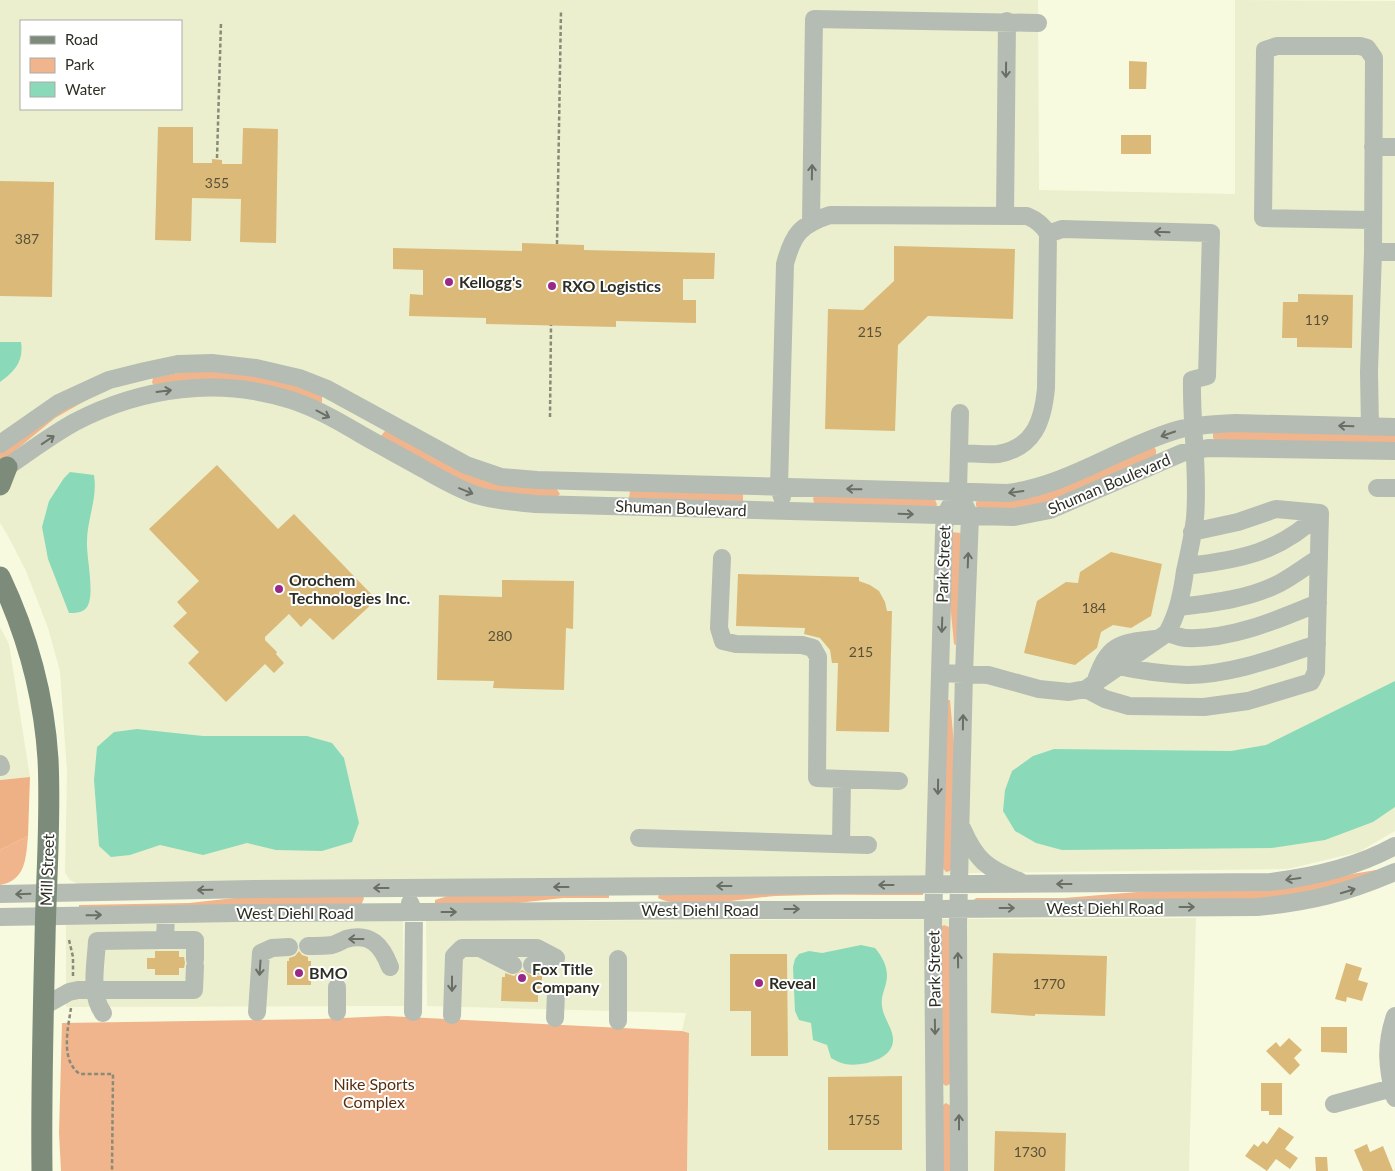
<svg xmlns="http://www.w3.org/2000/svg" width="1395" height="1171" font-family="Lato,sans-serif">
  <rect width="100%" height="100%" fill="#f8fadf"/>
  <path fill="#ecefcd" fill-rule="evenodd" d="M0,0H1038L1039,190L1235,194V0L1395,1V831L1359,852L1288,869L973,873L891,878L80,885L70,880L65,873L67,772L60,671L48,628L26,571L8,536L0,523ZM21,21H181V109H21Z
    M0,627L9,644L30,777L0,780Z
    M1196,918L1189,1171H687L689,1034L682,1031L686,1013L427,1006L426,921Z
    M403,919L404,1006L66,1007V924Z"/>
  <path fill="#f0b58c" d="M214,370L275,378L322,396V402L319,404L156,386L152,383L153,378L188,371Z
    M90,398L55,418L0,463V452L51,416Z
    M387,430L556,488L560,494L557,497L505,496L458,480L383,439L381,436L385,431Z
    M1217,430L1395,434V445L1217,441L1213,438V434Z
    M1150,447H1154L1156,450V456L1059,499L1027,509H979L976,506V502L980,499L1016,500L1033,497L1056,489Z
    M630,491L743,494V501L629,498Z
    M817,495L935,499L937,505L935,507L817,505L814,503L813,498Z
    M951,532L961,533L960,604L956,645L954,644L949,592Z
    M948,700H950L955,755L952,866L950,871L946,872L942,867L945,732Z
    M28,836C26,857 26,881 0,885V850Z
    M1376,870L1377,871L1323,890L1265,899L974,900L976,898H1064L1346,875Z
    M923,892V895C874,895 825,894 776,896C745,898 685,911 658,898L659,894Z
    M609,894V898H563L508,904H435V900L451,895Z
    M361,895L364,898L361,906L79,909V905L189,903L253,896Z
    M944,925L949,927L950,929L951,1082L950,1084L946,1086L943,1084L941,927Z
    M387,1016L682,1031L689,1033L687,1171H61L59,1133L62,1023L321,1019Z
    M946,1103L951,1106L952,1171H942L943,1105Z"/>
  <path fill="#eeb085" d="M30,777L28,836L0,850V780Z"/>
  <path fill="#8adab9" d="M0,342H21C24,361 15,371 0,382Z
    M70,472L94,475C98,499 86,521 87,545C87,560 95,595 87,607C83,613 75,613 69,613L48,559L42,527L49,501L64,478Z
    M1395,681V807L1373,822L1325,840L1272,848L1062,850L1036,843L1015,831L1003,811L1005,790L1012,771L1033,756L1054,749L1231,751L1266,745Z
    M137,729L203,736H307L332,743L344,758L359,823L352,842L322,851L276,850L247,843L203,855L160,845L130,855L111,857L99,846L94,780L97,747L114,732Z
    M861,945L875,948C885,960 890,972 885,987C883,993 881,999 882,1006C883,1017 892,1027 893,1038C895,1060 861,1067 845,1064C840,1063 835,1060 831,1058L827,1045L813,1040L811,1023L799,1020L795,1011L793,967L795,959L799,954L809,951L822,953Z"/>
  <path fill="#dbba79" d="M1129,61L1147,62L1146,89H1129Z
    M158,127H193V163H212V159L222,160V164H242L243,128L278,129L276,243L240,242L241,199L192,198L191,241L155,240Z
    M1121,135H1151V154H1121Z
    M0,181L54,182L52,297L0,296Z
    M522,243L584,245V250L715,253L714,279H683V300H696V323L616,321V327L486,324V318L409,316L410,294L423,295V270L393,269V248L522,251Z
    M894,246L1015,249L1013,319L928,316L898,345L895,431L825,429L828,309L863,310L894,281Z
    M1298,294L1353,295L1352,348L1297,347V338H1282L1283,302H1298Z
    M217,465L278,529L294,514L374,597L373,598L375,601L333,640L310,618L301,627L289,614L265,637V640L277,652L276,654L284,663L274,673L265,664L226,702L188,663L199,652L173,626L187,613L177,602L199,581L149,529Z
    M1111,552L1162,564L1151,616L1131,628L1113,625L1101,632L1097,648L1075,665L1024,653L1037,601L1066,582L1078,583L1080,572Z
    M738,574L859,577V581L870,585L879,591L885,602L887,611H892L889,732L836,731L838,663H832L830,650L820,638L804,634L805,628L736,626Z
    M502,580L574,581L573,629L566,628L564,690L493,688L494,681L437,680L439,595L502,597Z
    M155,951H179V957H184L185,963L184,968H179V975H155V969H147V958H155Z
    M299,951L302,955L308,957V961H311V985H287V961H289V958L295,956Z
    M993,953L1107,956L1105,1016L1035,1014V1016L991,1013Z
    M730,954H787L788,1056H751V1011H730Z
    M1346,963L1362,968L1358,980L1368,983L1362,1001L1347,997L1346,1002L1335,999Z
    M522,970L531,975L542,976V993H538V1002L501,1001L502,977H505V973L514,976Z
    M1321,1027H1347V1053L1321,1052Z
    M1289,1038L1302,1050L1294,1058L1300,1065L1290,1075L1266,1051L1276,1042L1280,1047Z
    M902,1076V1150H828V1077Z
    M1261,1083H1282V1115H1269V1111H1261Z
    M1279,1127L1294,1137L1285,1149L1298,1158L1290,1169L1276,1159L1267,1171L1245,1156L1254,1144L1258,1147L1263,1141L1267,1144Z
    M995,1131L1066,1133L1065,1171H994Z
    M1367,1144L1370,1152L1383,1146L1393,1171H1363L1354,1150Z
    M1315,1157H1327L1328,1171H1316Z"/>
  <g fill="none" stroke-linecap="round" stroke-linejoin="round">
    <path stroke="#898a78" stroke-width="2.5" stroke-dasharray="4 2.5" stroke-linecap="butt" d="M217,158L221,22
      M557,244L561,11
      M550,417L551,325
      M69,940L73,957V977
      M71,1008C68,1028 60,1061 80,1074H113L112,1171"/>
    <path stroke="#b5bcb3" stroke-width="18" d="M1373,147H1395
      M1005,216L1007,21
      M811,221L814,19L1038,23
      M1373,252H1395
      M1370,427L1369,372L1373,252L1374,58L1367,48L1360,46H1277L1265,50L1263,218L1372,220
      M0,444L59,403L109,380L145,371L178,364L212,363L256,368L299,378L327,389L466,465L501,477L537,480L1008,493C1069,485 1119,447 1177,430C1196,425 1215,424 1235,423L1395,427
      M0,472C23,456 51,435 75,422C142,387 219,377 291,400C316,408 340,422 362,435C383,447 404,458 425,470C441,479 458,489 476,495C495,501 516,502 535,504L1014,517L1050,510L1182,453L1208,448L1395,451
      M1377,488H1395
      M782,497L779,487L785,264C793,234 800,225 830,215L1027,216C1037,220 1043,225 1048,234L1046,388C1043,421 1034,448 998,454C985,455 971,453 959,453
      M722,558L719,628L723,641L736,644L802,645L813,648L818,657L817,778L899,781
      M1186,566C1240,560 1281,552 1320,513
      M1179,607C1212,603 1249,599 1280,583C1293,576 1306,566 1319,558
      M1167,633C1173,634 1180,638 1186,638C1231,640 1277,620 1318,603
      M1118,666C1141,671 1163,674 1187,675C1231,675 1275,658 1317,644
      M940,673L988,675L1039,689L1069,692L1086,689L1167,633C1178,613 1182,593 1185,571C1189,553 1193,536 1195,518C1199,472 1191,426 1192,380L1207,376L1211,233L1062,229L1048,234
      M1095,683C1108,645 1117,643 1155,639
      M1086,689L1105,699L1129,706L1204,707L1248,701L1311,682L1316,672L1320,513L1276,509L1238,522L1192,532
      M0,764L1,767
      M962,828C976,860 987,869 1019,881
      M639,838L868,845
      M841,844L842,779
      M0,894L254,889L1270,882C1313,877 1357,867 1395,846
      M410,903L414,912L413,1012
      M0,917L237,913L1257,907C1310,902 1346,893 1395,872
      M165,940H195V960
      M308,946C316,946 324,946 332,945C337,944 341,941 346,939C371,932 382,946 390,967
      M480,948L513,965
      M618,959V1021
      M532,965L545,966L556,958
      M337,987V1012
      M44,1006L69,992L78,990H194L195,966
      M257,1012L261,953L272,948L289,947
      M103,1013C89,993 96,964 97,941L165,940L166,914
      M452,1015L454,956L462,948H537L556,958
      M1395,1016C1385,1045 1387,1068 1395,1098
      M555,1018L556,992
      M1334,1104L1392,1088
      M935,1171L933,923L944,531L945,515L950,506
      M959,1171L958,924L964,673L970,516L958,492L960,413"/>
    <path stroke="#7d8b7a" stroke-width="21" d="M0,485L7,467
      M0,577C27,634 44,696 48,759C51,819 46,880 45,940C43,1017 41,1094 42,1171"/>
  </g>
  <defs><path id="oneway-shaft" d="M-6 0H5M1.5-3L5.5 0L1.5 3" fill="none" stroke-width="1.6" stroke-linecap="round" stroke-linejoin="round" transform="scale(1.25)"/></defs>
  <g stroke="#6a6e64">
    <use href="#oneway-shaft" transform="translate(1006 70) rotate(91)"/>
    <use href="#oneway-shaft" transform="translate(812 172) rotate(-89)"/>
    <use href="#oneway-shaft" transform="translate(1162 232) rotate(-178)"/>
    <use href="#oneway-shaft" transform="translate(164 391) rotate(-7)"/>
    <use href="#oneway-shaft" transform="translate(323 414) rotate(28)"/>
    <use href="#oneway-shaft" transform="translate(1346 426) rotate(-178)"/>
    <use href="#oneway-shaft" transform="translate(1168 434) rotate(161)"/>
    <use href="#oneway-shaft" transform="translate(48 440) rotate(-34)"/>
    <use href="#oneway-shaft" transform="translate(854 489) rotate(-179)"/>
    <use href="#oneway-shaft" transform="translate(466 491) rotate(22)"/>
    <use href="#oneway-shaft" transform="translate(1016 492) rotate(172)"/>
    <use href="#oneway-shaft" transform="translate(906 514) rotate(2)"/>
    <use href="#oneway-shaft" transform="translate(968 560) rotate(-88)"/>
    <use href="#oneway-shaft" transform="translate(942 625) rotate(92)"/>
    <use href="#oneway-shaft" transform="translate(963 722) rotate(-89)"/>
    <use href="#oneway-shaft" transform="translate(938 787) rotate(91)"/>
    <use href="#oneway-shaft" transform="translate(1293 879) rotate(172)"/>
    <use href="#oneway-shaft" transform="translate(1064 884) rotate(-180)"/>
    <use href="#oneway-shaft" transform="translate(886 885) rotate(180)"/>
    <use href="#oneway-shaft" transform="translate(724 886) rotate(180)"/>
    <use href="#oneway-shaft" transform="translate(561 887) rotate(180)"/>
    <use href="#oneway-shaft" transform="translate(381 888) rotate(180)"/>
    <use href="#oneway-shaft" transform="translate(205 890) rotate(179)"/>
    <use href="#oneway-shaft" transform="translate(1348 891) rotate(-17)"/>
    <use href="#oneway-shaft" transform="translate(23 894) rotate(178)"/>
    <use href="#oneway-shaft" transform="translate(1187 907)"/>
    <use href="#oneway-shaft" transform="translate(1007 908)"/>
    <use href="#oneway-shaft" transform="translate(792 909)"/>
    <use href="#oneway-shaft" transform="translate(449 912)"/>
    <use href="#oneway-shaft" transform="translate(94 915) rotate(-1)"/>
    <use href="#oneway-shaft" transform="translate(356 939) rotate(-180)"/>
    <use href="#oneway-shaft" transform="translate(958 960) rotate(-91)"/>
    <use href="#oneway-shaft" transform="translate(260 968) rotate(94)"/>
    <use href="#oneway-shaft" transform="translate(452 984) rotate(90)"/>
    <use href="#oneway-shaft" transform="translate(935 1027) rotate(89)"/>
    <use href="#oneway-shaft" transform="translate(959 1122) rotate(-90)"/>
  </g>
  <g fill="#982989" stroke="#fff" stroke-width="2">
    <circle cx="449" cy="282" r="5"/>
    <circle cx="552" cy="286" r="5"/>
    <circle cx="279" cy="589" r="5"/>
    <circle cx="299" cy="973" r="5"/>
    <circle cx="522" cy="978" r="5"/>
    <circle cx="759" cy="983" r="5"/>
  </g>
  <g text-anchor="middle" stroke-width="4" stroke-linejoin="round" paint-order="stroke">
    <g font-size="14" fill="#585139">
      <text x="217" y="188">355</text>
      <text x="27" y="244">387</text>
      <text x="1317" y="325">119</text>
      <text x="870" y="337">215</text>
      <text x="1094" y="613">184</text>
      <text x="500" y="641">280</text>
      <text x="861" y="657">215</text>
      <text x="1049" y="989">1770</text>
      <text x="864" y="1125">1755</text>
      <text x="1030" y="1157">1730</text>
    </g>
    <g font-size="16" font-weight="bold" fill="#2d2e24" stroke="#fff" text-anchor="start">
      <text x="459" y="288">Kellogg's</text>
      <text x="562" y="292">RXO Logistics</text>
      <text x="289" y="586">Orochem<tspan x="289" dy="18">Technologies Inc.</tspan></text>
      <text x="532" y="975">Fox Title<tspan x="532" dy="18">Company</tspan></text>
      <text x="309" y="979">BMO</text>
      <text x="769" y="989">Reveal</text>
    </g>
    <g font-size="16" fill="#2d2e24" stroke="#fff">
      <text transform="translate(1109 484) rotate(-23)" y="6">Shuman Boulevard</text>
      <text transform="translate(681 508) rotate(2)" y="6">Shuman Boulevard</text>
      <text transform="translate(943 564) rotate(-88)" y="6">Park Street</text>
      <text transform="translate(47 870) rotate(-88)" y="6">Mill Street</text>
      <text x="1105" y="914">West Diehl Road</text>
      <text x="700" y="916">West Diehl Road</text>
      <text x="295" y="919">West Diehl Road</text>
      <text transform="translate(934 969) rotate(-91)" y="6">Park Street</text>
    </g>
    <g font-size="16" fill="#572f0f" stroke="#fff">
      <text x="374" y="1090">Nike Sports<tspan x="374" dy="18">Complex</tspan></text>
    </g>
  </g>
  <rect x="20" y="20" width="162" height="90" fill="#ffffff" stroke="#ababa7"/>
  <rect x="30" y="36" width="25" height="8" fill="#7d8b7a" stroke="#ababa7"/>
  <text x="65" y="45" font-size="15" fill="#2d2e24">Road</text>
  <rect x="30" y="58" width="25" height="15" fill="#f0b58c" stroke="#ababa7"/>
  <text x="65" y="70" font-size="15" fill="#2d2e24">Park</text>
  <rect x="30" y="82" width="25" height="15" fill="#8adab9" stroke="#ababa7"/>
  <text x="65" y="95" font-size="15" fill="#2d2e24">Water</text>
</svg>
